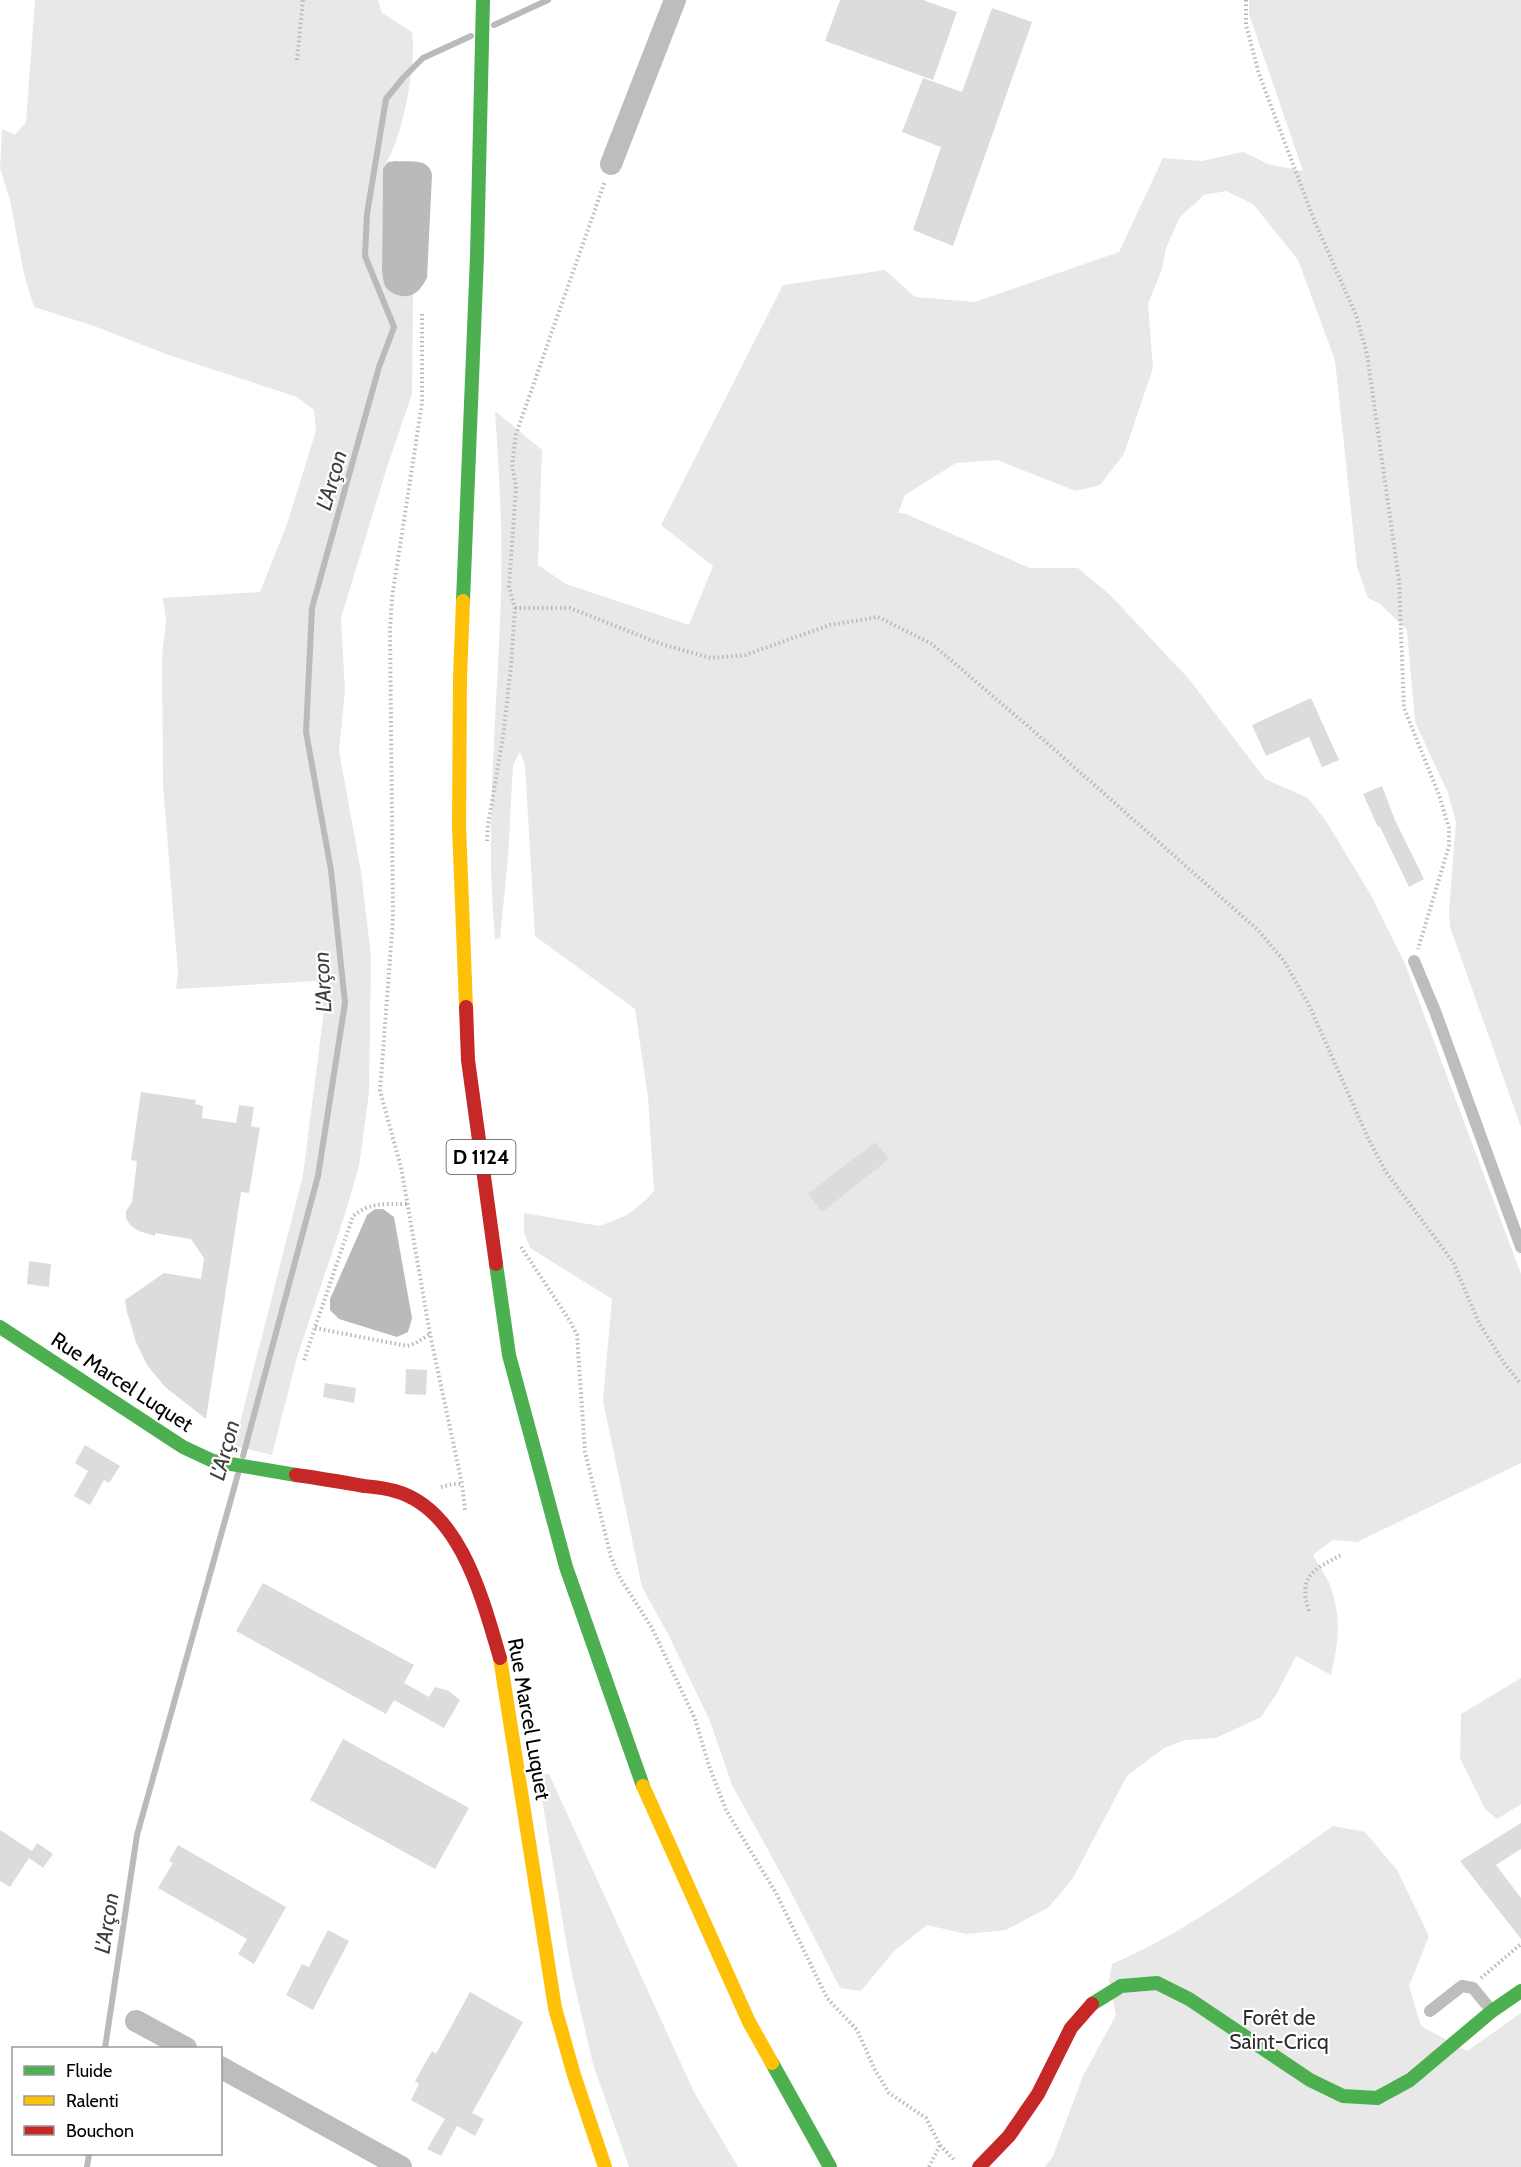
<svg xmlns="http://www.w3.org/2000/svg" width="1521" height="2167" font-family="Cabin,sans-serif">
  <rect width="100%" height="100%" fill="#fff"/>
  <path fill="#e8e8e8" d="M35,0H378L382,13L412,32C417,63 402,143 383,168L382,271L385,286L404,297L413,295L412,394L387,467L341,618L345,691L339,751L361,872L371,956L369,1093L359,1166L344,1217L297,1357L272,1455L234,1446L303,1175L324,1010L318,981L176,989L178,973L163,785L162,656L166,620L163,598L260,592L287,524L316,431L314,410L297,397L166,354L94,326L34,307L24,274L10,200L0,168L2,129L15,135L26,122Z
    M1249,0H1521V1127L1450,927L1449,911L1456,822L1448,793L1415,722L1407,630L1380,604L1368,598L1357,567L1335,360L1298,260L1253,204L1226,191L1204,195L1180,217L1166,248L1162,269L1148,304L1153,368L1124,454L1100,485L1076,491L997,460L956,463L905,495L898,513L906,514L1030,568H1078L1110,595L1189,679L1265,779L1308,798L1326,821L1372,897L1405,964L1521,1274V1463L1357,1542L1333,1540L1313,1555C1318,1566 1327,1576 1331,1588C1342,1619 1338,1644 1331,1675L1296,1656L1277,1693L1261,1717L1216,1738L1185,1740L1164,1748L1127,1776L1073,1878L1049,1907L1006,1930L966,1934L927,1925L894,1951L861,1991L840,1988L790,1890L732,1785L710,1721L667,1632L642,1587L603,1401L612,1299L530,1248L524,1232V1213L600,1226L627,1215L647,1199L654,1190L648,1097L635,1009L535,936L525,765L520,752L513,765L508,858L500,938L495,939C484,824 498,708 501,593C503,532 499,471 495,411L542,450L538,565L566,584L689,625L713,566L661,525L783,285L885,270L915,297L975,302L1119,252L1163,158L1201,161L1243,152L1268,164L1303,171L1249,14Z
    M1521,1678V1804L1497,1819L1485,1809L1460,1758L1461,1714Z
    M549,1774L694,2092L738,2167H629L593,2064L571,1970L538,1776Z
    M1333,1826L1365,1832L1397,1870L1429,1936L1409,1986L1421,2026L1467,2051L1521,2013V2167H1045L1053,2156L1083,2076L1116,2015L1109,1980L1112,1964C1192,1929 1261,1876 1333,1826Z"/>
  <path fill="#bababa" d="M396,161C411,162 429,158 432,175L427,278C420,291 412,300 397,295C392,293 387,290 385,286C383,282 383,276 382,271L383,168L388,162Z
    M375,1209H383L394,1217L412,1318L408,1332L397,1337L339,1319L330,1310V1299L367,1215Z"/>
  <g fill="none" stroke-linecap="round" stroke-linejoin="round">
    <path stroke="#bababa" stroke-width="6" d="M494,25L548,0
      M243,1456L318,1176L345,1003L331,870L306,732L312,608L379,367L394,327L365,256L367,214L386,99L403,78L423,58L471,36
      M105,2048L137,1835L238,1474
      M87,2167L89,2154"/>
  </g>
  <path fill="#dcdcdc" d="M840,0H923L957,12L933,80L825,41Z
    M992,8L1032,22L953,246L913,230L941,147L902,132L923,78L962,92Z
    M1311,698L1339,760L1322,767L1309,737L1266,756L1252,725Z
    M1382,786L1395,820L1424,879L1409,887L1380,827H1378L1363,794Z
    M141,1092L196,1100L195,1104L203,1106L202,1118L236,1123L239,1105L254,1107L251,1126L260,1128L249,1193L241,1192L206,1419L165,1387L147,1365L136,1342L127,1312L125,1300L164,1273L201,1279L204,1258L191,1239L155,1233V1236L139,1231L131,1226L126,1219V1211L132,1202L137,1161L131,1160Z
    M875,1142L889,1159L822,1212L808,1194Z
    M29,1261L51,1264L49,1287L27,1284Z
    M406,1369L427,1370L426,1395L405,1394Z
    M325,1383L356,1388L354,1403L323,1397Z
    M85,1445L120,1466L109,1483L104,1480L90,1505L74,1496L88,1471L75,1463Z
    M263,1583L414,1665L404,1683L429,1697L435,1687L449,1691L460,1700L444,1728L394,1700L386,1714L236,1631Z
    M343,1739L469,1808L435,1869L310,1800Z
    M1521,1823V1849L1496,1865L1521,1898V1939L1460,1861Z
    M0,1830L32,1851L37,1843L53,1854L43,1868L29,1858L10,1887L0,1881Z
    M178,1845L286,1907L254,1964L238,1954L247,1939L158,1888L173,1863L169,1861Z
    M328,1930L349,1941L313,2010L286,1995L302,1964L309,1967Z
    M470,1992L523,2022L472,2113L484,2119L475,2136L457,2126L441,2156L427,2149L445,2119L411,2100L419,2084L415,2081L432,2051L436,2054Z"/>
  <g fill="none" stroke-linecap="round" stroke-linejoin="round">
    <path stroke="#b8b8b8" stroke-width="4" stroke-dasharray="1.5 3" stroke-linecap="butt" d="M1246,0V25L1259,74L1314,220L1356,315L1367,354L1399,581L1404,708L1439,795L1449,828V846L1418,949
      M297,60L303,0
      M422,314V403L392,598L390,629L393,919L380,1091L401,1167L430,1334L462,1484L465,1510
      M515,608H570L661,644L711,658L745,655L830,625L878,617L932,644L1030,728L1258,930L1284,961L1309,1005L1368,1138L1386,1172L1453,1262L1479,1323L1504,1363L1521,1384
      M487,841L488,825L503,737L511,666L515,608L509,587L516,487L512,464L516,434L605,181
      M521,1247L570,1321L577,1335L585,1452L611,1557L620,1578L652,1628L695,1719L709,1766L726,1810L776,1893L827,1998L857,2030L875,2070L889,2093L926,2118L940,2145L955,2161
      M315,1328L407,1346L416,1343L430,1334
      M304,1360L353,1216C371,1202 385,1204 407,1204
      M441,1487L453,1484H462
      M1309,1611C1297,1575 1315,1569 1343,1554
      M1481,1978L1521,1944
      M929,2167L940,2145"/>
    <path stroke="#bdbdbd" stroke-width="12" d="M1414,961L1435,1011L1521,1247
      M1430,2011L1462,1986L1473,1988L1491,2010"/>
    <path stroke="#bdbdbd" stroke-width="22" d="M611,164L675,0
      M136,2021L186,2048
      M220,2067L401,2167"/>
    <path stroke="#4caf50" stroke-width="14" d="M463,601L477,256L483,0
      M496,1264L509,1355L566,1567L643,1786
      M0,1327L183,1447L213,1461L296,1475
      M1092,2004L1121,1986L1157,1983L1189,1999L1310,2080L1343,2096L1377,2098L1410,2080L1492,2011L1521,1991
      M772,2063L830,2167"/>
    <path stroke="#ffc107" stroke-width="14" d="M463,601L460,678L459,826L466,1007
      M500,1658L555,2008L574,2075L605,2167
      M643,1786L749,2022L772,2063"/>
    <path stroke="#c62828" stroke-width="14" d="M466,1007L468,1060L496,1264
      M296,1475C319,1478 341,1482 364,1486C374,1487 385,1488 395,1491C461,1509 483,1601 500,1658
      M979,2167L1009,2136L1038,2094L1071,2028L1092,2004"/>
  </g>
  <g text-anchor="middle" stroke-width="4.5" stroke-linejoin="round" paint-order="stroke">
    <rect fill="#fff" stroke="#4c4c4c" stroke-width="1.5" x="446.5" y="1140" width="69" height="34" rx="4.5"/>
    <g font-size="20" font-weight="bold" fill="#000">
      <text x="481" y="1164">D 1124</text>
    </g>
    <g font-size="21" fill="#000" stroke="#fff">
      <text transform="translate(122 1382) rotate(33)" y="7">Rue Marcel Luquet</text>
      <text transform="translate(529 1719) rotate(80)" y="7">Rue Marcel Luquet</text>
    </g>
    <g font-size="21" fill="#2d2d2d" stroke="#fff">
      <text x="1279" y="2025">Forêt de<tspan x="1279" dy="24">Saint-Cricq</tspan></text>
    </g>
    <g font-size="22" font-style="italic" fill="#3e3e3e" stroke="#fff">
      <text transform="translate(331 480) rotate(-74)" y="8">L'Arçon</text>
      <text transform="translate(322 982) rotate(-93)" y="8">L'Arçon</text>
      <text transform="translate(224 1450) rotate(-75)" y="8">L'Arçon</text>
      <text transform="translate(106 1923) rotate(-81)" y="8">L'Arçon</text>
    </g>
  </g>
  <rect x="12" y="2047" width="210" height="108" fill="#ffffff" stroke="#999999" stroke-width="1.5"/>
  <rect x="24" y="2066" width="30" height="9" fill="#4caf50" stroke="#999999" stroke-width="1.5"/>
  <text x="66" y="2077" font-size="18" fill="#000000">Fluide</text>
  <rect x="24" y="2096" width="30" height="9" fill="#ffc107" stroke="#999999" stroke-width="1.5"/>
  <text x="66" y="2107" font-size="18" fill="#000000">Ralenti</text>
  <rect x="24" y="2126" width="30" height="9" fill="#c62828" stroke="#999999" stroke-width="1.5"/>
  <text x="66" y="2137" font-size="18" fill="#000000">Bouchon</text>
</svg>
